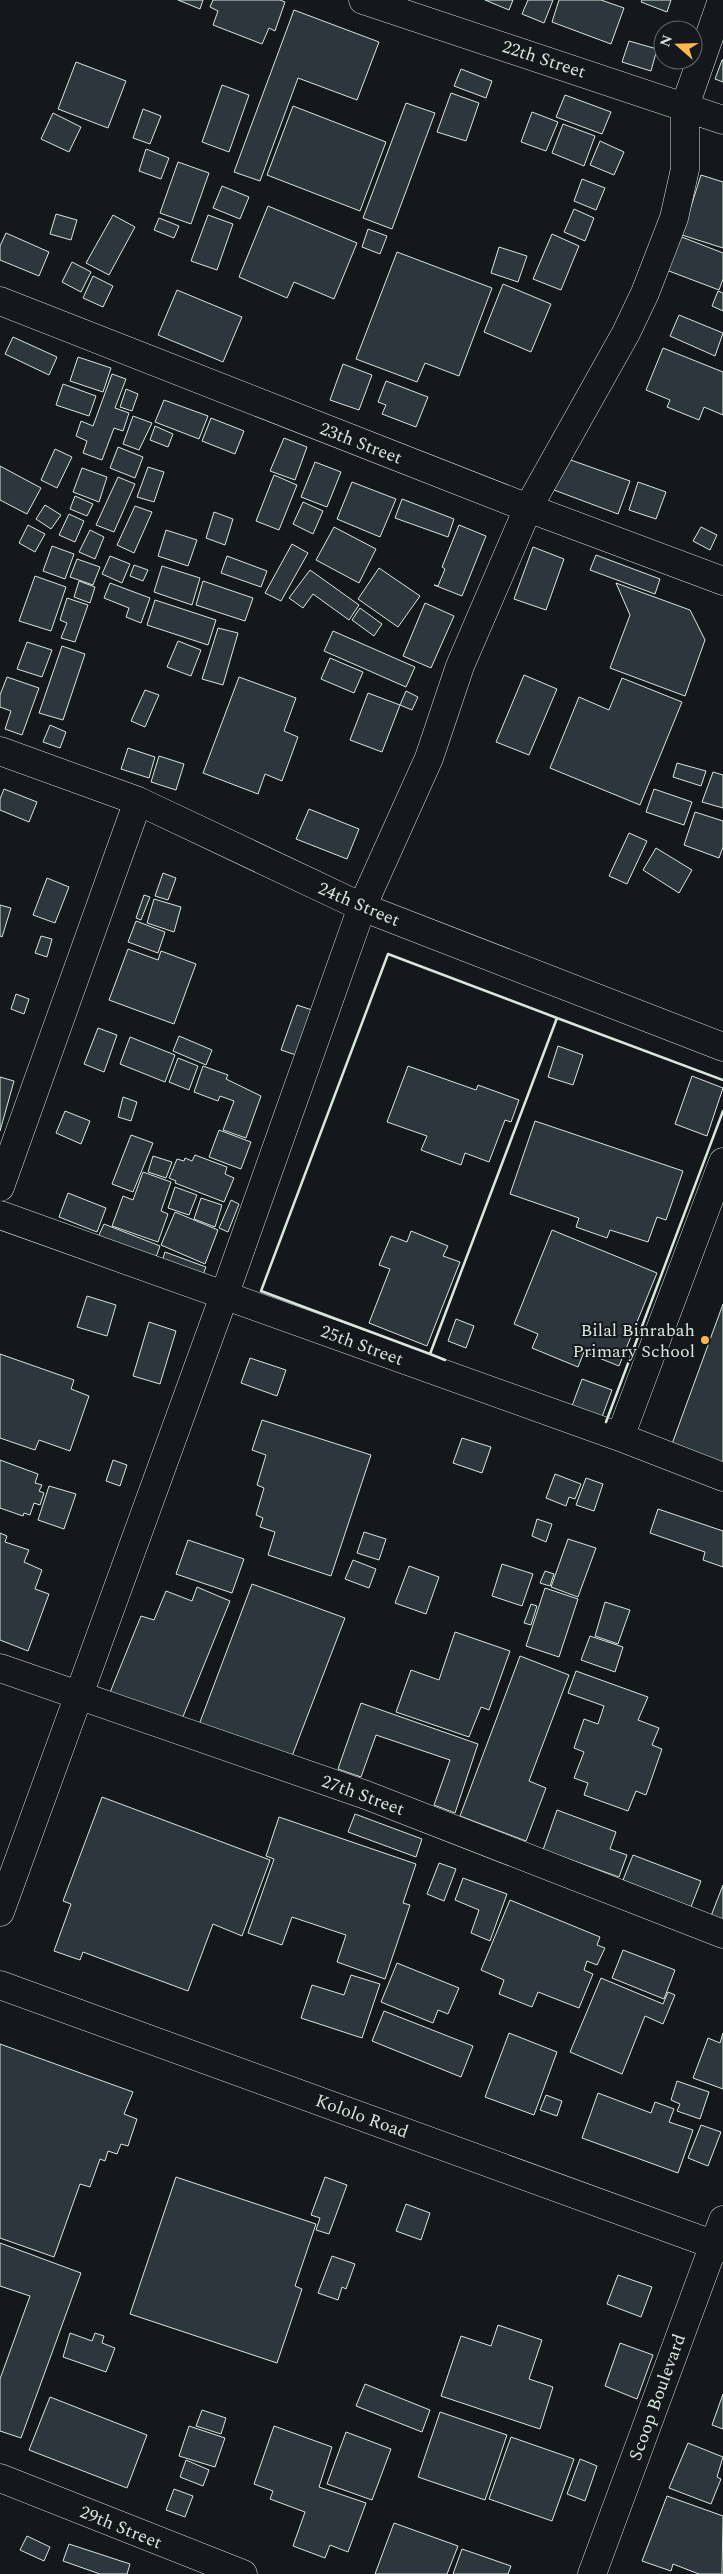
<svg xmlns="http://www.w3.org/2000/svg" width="723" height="2574" font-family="Spectral,serif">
  <rect width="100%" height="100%" fill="#14181c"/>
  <path fill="#2c363c" stroke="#d8e6dc" d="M178,0H203L200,9Z
    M213,0H280L285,2L275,31L269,28L262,44L213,25L218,11L210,7Z
    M485,0H513L509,10Z
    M528,0H553L544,23L522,14Z
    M559,0H601L624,8L611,44L552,22Z
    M642,0H671L667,12L641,2Z
    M294,10L379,42L357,100L298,78L260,181L234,172Z
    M629,41L657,49L651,71L622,62Z
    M722,60H723V82L715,79Z
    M76,62L126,81L108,128L58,109Z
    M461,69L492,81L486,98L454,86Z
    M222,85L249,95L229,152L202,142Z
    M451,93L479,103L466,141L437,132Z
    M565,95L611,112L602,134L556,117Z
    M406,103L435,113L392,229L363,218Z
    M293,106L386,142L360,211L267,175Z
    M143,109L161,116L150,144L133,138Z
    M532,112L558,122L546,151L521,142Z
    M53,113L81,127L69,152L41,139Z
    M563,124L595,136L584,166L552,153Z
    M600,141L624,152L614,175L590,165Z
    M146,149L169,158L161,179L139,171Z
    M178,162L209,173L191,224L160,213Z
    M701,175L723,182V248L682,235Z
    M582,179L605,188L596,210L574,201Z
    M222,186L249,197L240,219L213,208Z
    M268,206L357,243L334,299L294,282L287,298L239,277Z
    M574,209L594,218L585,241L564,232Z
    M56,214L77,220L71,240L50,234Z
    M113,215L135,227L109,275L86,263Z
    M208,215L233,224L217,270L191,261Z
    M159,218L179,226L174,238L154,230Z
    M368,229L387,236L380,254L362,247Z
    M6,233L49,252L39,276L0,260V246Z
    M552,234L579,246L561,290L533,279Z
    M674,234L723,253V279L719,290L661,268Z
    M499,247L527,256L518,282L491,273Z
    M397,252L492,288L459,376L425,363L417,382L356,359Z
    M72,262L91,272L81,292L62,282Z
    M93,276L113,286L103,307L83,298Z
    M503,284L551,304L531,352L484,332Z
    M177,290L242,317L223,362L158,335Z
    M718,291L723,293V311L712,306Z
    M679,315L723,333L715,356L670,336Z
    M13,337L57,357L49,375L5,354Z
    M663,348L723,372V415L704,407L699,420L667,407L670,400L646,390Z
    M78,357L111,368L103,392L70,381Z
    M343,364L372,375L359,410L330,400Z
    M112,374L126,379L115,408L129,413L123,431L114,428L102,460L83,453L87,441L76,436L81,421L93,426Z
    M386,381L428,397L416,427L382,414L386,405L378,402Z
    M63,384L96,396L89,416L56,405Z
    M126,389L138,394L132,411L120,407Z
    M164,400L208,416L199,439L155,422Z
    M133,416L152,423L139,450L123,444Z
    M211,418L244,431L235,454L202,441Z
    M155,426L173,434L168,447L150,440Z
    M284,438L307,447L295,480L270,471Z
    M118,447L143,457L135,478L110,468Z
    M55,449L72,457L57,488L41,480Z
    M565,458L630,481L618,514L554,490Z
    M315,462L341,472L327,507L301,497Z
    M0,466L41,488L27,514L0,500Z
    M148,467L164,472L154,502L137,497Z
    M82,468L107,477L99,502L73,492Z
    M274,475L297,485L279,530L256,521Z
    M118,477L135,484L114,532L96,525Z
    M352,482L396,499L380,537L337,519Z
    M638,482L666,492L656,519L629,510Z
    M75,496L93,504L87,516L70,509Z
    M402,499L454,519L448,537L395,518Z
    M303,502L323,511L313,534L293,524Z
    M45,505L61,515L51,529L36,519Z
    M135,506L152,512L134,553L117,545Z
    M214,512L233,519L225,545L206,538Z
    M69,514L84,521L75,542L59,535Z
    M28,525L45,534L35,552L19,543Z
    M459,525L486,536L462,596L434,585L438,586L445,569L442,567Z
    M334,527L376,549L359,583L316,560Z
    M701,527L717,535L710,550L693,541Z
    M90,530L104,537L95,559L79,552Z
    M166,530L197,540L188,566L158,556Z
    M292,544L308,553L281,601L265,593Z
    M52,546L74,554L65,579L43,571Z
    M533,547L564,559L546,610L514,599Z
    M596,555L660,579L655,594L590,570Z
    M110,556L130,564L122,583L102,574Z
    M227,556L267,571L261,587L221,573Z
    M77,559L100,567L93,585L70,577Z
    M134,565L148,570L143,581L130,576Z
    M162,566L200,578L192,605L154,592Z
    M379,568L420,596L398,627L358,599Z
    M310,570L359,605L349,620L313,594L303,608L289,598Z
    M35,576L66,587L51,631L19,621Z
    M79,581L95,587L90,603L74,597Z
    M203,581L253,598L245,621L196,605Z
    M110,583L150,598L141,623L126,617L129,608L104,598Z
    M616,583L690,610L705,640L685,696L610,668L630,615Z
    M67,598L88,605L75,642L61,638L67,623L60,620Z
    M155,600L216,620L208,645L147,625Z
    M425,603L454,616L431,668L403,656Z
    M360,608L382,624L374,636L352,620Z
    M218,628L238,633L223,685L202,679Z
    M333,631L415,667L406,687L324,651Z
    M178,641L201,650L191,676L167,667Z
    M27,642L52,650L42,677L17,669Z
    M62,646L85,654L63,720L39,713Z
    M330,658L363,672L354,693L321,679Z
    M524,675L557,689L529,755L496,742Z
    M7,677L39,688L22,735L5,729L11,711L0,707V695Z
    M239,677L296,698L284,731L298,737L282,781L265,774L258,794L203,773Z
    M622,678L682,702L640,805L550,768L579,697L609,710Z
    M145,690L159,695L145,727L131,721Z
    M406,691L418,697L412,710L400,705Z
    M368,693L400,705L382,752L350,740Z
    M50,725L66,732L60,748L43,742Z
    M128,748L155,757L149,778L121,769Z
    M159,756L184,764L176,790L151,782Z
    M677,763L706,771L701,786L673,777Z
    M713,772L723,775V808L702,802Z
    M4,789L37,802L29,822L0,810V799Z
    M654,789L692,802L684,825L646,812Z
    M309,809L359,829L347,859L296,839Z
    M695,812L723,821V847L719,858L684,845Z
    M629,833L647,841L627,884L609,876Z
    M656,848L692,870L679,893L643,870Z
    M163,873L176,878L168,900L155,896Z
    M47,878L69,887L55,923L33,915Z
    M144,895L150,897L141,920L136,918Z
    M154,899L181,907L174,932L147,923Z
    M0,905L11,908L2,937L0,936Z
    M136,921L165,932L158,953L128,942Z
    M41,936L52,939L47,957L35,953Z
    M128,949L158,960L161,951L196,964L174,1024L109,1000Z
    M16,994L29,999L24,1014L11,1009Z
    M297,1005L312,1010L296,1055L281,1050Z
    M98,1028L117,1035L104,1072L84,1064Z
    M179,1036L212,1050L206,1065L173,1051Z
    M130,1037L175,1055L165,1082L120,1064Z
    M558,1046L583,1055L573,1085L548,1077Z
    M178,1058L198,1066L189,1090L169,1082Z
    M203,1066L228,1075L226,1079L261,1096L246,1138L223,1130L234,1101L220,1096L218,1101L194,1092Z
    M408,1066L476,1090L478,1085L519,1100L511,1122L505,1120L489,1162L465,1153L461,1165L421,1150L427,1136L387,1122Z
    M692,1076L723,1088L707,1136L675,1124Z
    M0,1077L14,1081L0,1131Z
    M123,1097L137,1102L131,1121L118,1117Z
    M65,1111L90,1121L81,1144L56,1133Z
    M535,1121L683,1171L666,1220L657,1217L648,1242L610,1230L607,1238L576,1227L579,1218L510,1194Z
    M219,1130L251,1142L241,1169L209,1157Z
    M131,1135L153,1143L133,1192L112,1184Z
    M195,1155L227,1167L225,1174L234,1178L224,1202L175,1183L176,1181L169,1178L177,1159L184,1161L185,1158L192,1161Z
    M153,1156L172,1162L166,1178L148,1172Z
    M143,1172L171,1182L161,1211L168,1214L158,1242L112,1226L123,1196L133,1200Z
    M175,1187L197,1195L189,1215L168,1208Z
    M68,1193L106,1208L97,1232L59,1217Z
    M201,1198L222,1205L215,1227L194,1219Z
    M231,1200L239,1204L228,1232L219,1228Z
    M175,1212L218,1230L205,1264L161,1245Z
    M104,1224L160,1246L155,1260L98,1237Z
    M552,1230L657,1273L619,1366L584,1352L578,1367L532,1348L538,1334L514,1324Z
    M411,1231L448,1246L443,1256L460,1262L427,1346L369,1323L390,1269L379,1265L391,1236L407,1242Z
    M165,1252L206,1267L200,1282L160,1267Z
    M87,1296L116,1305L107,1336L77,1327Z
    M723,1304V1463L672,1444Z
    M456,1319L474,1326L466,1348L448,1341Z
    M149,1322L176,1331L160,1384L133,1376Z
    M0,1354L74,1380L71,1389L89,1396L70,1451L39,1440L35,1450L0,1438Z
    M250,1358L286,1370L277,1396L241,1383Z
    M582,1379L612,1390L602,1417L572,1406Z
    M262,1420L371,1455L331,1576L268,1555L275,1532L260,1527L263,1518L256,1515L264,1488L257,1485L266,1455L252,1450Z
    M462,1438L491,1447L482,1473L453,1463Z
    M0,1460L38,1474L35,1483L42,1485L39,1491L44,1493L40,1505L34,1503L30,1515L24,1513L23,1516L0,1508Z
    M113,1460L127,1465L120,1486L106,1481Z
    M555,1474L581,1484L575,1499L569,1497L566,1506L546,1498Z
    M586,1478L603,1484L594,1511L576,1505Z
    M49,1486L76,1494L64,1529L38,1520Z
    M658,1509L723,1531V1567L703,1560L705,1552L650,1533Z
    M537,1519L552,1524L546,1542L532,1536Z
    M364,1532L386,1539L379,1560L357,1553Z
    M0,1533L7,1536L5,1542L29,1550L24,1562L42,1570L35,1589L49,1594L28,1651L0,1640Z
    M568,1539L596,1548L578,1597L551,1587Z
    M188,1540L244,1559L232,1593L176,1574Z
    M353,1560L376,1569L369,1588L345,1579Z
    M502,1564L533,1574L522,1606L492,1596Z
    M409,1566L439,1577L426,1614L395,1603Z
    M545,1571L554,1574L550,1586L540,1583Z
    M252,1584L345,1618L289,1764L197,1730Z
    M197,1587L230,1601L180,1724L109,1695L141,1616L154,1620L166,1591L192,1601Z
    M545,1588L578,1599L559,1657L526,1646Z
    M605,1602L630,1610L618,1644L595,1636Z
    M531,1604L537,1606L531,1625L524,1623Z
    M455,1632L510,1651L489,1710L481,1707L469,1737L396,1712L411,1670L439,1680Z
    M590,1636L623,1647L615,1672L581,1660Z
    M520,1656L569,1675L529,1781L546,1788L526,1841L460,1816Z
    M576,1671L648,1697L638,1720L659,1728L652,1745L662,1749L646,1795L636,1791L628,1811L584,1795L588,1783L574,1778L584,1752L574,1748L584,1719L598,1724L604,1706L568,1693Z
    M361,1703L478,1744L455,1813L434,1805L450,1760L376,1735L361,1777L338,1769Z
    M102,1797L270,1860L242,1936L213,1924L188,1991L83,1952L80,1960L54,1951L71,1904L63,1901Z
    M557,1810L616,1832L610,1849L627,1855L619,1877L543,1850Z
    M355,1814L422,1839L416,1857L348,1832Z
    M279,1817L416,1864L403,1903L410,1905L385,1979L337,1962L346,1935L292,1917L282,1945L248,1933L274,1859L266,1856Z
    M633,1855L701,1881L691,1907L623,1880Z
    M439,1863L456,1869L444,1901L427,1894Z
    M463,1878L507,1894L490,1941L471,1933L479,1910L455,1900Z
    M723,1885V1921L711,1916Z
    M510,1900L600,1937L597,1945L605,1948L597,1965L587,1961L584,1970L593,1974L579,2008L538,1992L532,2007L499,1994L504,1980L481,1970Z
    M623,1950L675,1970L664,1999L612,1978Z
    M397,1963L459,1988L448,2014L438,2010L433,2023L381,2002Z
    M351,1975L380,1984L362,2038L301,2018L312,1985L344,1995Z
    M601,1978L663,2004L668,1992L675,1995L663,2024L645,2016L622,2074L570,2052Z
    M384,2011L473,2046L461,2077L372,2041Z
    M509,2033L557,2052L534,2115L485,2097Z
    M723,2033V2089L693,2078L708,2038L720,2043Z
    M0,2044L133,2092L124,2114L137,2119L128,2146L121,2144L117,2154L108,2151L105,2161L100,2159L90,2187L80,2184L54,2257L0,2238Z
    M677,2081L709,2092L700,2119L677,2111L680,2104L671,2100Z
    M598,2093L651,2113L655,2102L674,2109L669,2122L693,2130L678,2173L582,2138Z
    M546,2095L562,2101L557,2116L540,2110Z
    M701,2125L721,2132L708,2166L688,2158Z
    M176,2177L316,2224L295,2286L302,2289L277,2363L130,2314Z
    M325,2177L347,2185L329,2234L316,2230L320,2218L311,2215Z
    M406,2204L430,2213L421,2240L396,2231Z
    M0,2243L81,2273L21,2438L0,2431V2379L30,2296L0,2286Z
    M332,2256L355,2264L346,2289L342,2287L338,2300L318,2293Z
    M618,2275L652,2287L641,2317L607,2304Z
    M498,2325L542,2340L529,2379L553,2387L540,2429L441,2396L461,2336L491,2346Z
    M70,2333L92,2341L95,2333L104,2336L102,2343L115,2348L106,2372L63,2357Z
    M620,2343L653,2355L637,2399L605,2386Z
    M365,2384L430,2410L422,2432L356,2406Z
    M723,2394V2429L712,2425Z
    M50,2397L147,2435L127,2488L29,2450Z
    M202,2410L226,2418L221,2434L196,2426Z
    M440,2412L507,2435L485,2500L418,2477Z
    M189,2426L225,2438L215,2467L179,2456Z
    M274,2426L332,2447L319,2487L366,2503L348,2552L330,2545L325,2558L293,2546L305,2512L270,2499L273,2491L254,2484Z
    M346,2432L391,2449L372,2500L327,2484Z
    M511,2437L574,2459L552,2521L489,2499Z
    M688,2443L723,2457L717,2477L721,2479L711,2504L669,2488Z
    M580,2459L597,2466L585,2501L567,2494Z
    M186,2460L209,2470L203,2486L180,2477Z
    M174,2489L193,2496L185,2517L166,2510Z
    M667,2496L723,2516L722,2574H699L673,2564L671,2571L642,2561Z
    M394,2523L458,2546L447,2574H375Z
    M27,2536L50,2547L44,2561L20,2550Z
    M69,2544L130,2564L127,2574H100L63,2561Z
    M462,2549L511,2566L508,2574H453Z"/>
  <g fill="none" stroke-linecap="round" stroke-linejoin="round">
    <g stroke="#d8e6dc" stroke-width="29">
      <path id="street" d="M363,0L723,120
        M0,301L528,508L723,581
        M0,751L138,801L362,907L723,1047
        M0,1187L138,801
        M0,1215L620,1437L723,1477
        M620,1437L723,1162
        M0,1668L366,1795L723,1934
        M0,1912L224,1296L362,907L429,758L460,666L528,508L626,333L645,293L674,218L685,169V106L722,0
        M0,2478L243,2574
        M592,2574L723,2220"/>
    </g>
    <g stroke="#d8e6dc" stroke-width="29">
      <path id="secondary" d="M0,1985L723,2248"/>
    </g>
    <use href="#street" stroke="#14181c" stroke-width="28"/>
    <use href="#secondary" stroke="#14181c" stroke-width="28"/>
    <path stroke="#d8e6dc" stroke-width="2.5" d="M388,954L557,1018L430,1354L261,1291Z
      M556,1020L557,1018L723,1080
      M431,1352L430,1354L445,1360
      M606,1422L723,1111"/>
  </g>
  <circle fill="#ffb74d" stroke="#14181c" stroke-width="2" cx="705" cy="1340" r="5"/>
  <g text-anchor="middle" stroke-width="4" stroke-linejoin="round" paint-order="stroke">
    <g font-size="18" fill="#d8e6dc" stroke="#14181c">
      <text transform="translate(544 59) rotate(18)" y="6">22th Street</text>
      <text transform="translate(361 443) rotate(21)" y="6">23th Street</text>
      <text transform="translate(359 904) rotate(23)" y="6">24th Street</text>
      <text transform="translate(362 1345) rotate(20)" y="6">25th Street</text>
      <text transform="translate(363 1795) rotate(20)" y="6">27th Street</text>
      <text transform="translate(362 2116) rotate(20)" y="6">Kololo Road</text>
      <text transform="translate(657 2397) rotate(-70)" y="6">Scoop Boulevard</text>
      <text transform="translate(121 2527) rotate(22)" y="6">29th Street</text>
    </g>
    <g font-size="18" fill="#d8e6dc" stroke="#14181c" text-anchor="end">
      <text x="695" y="1336">Bilal Binrabah<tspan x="695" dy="21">Primary School</tspan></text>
    </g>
  </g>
  <g transform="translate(678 45) rotate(290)"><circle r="24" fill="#14181c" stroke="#626a69"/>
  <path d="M0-4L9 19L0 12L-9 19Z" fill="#ffb74d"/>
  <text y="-8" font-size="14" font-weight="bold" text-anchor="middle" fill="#d8e6dc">N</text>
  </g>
</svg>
